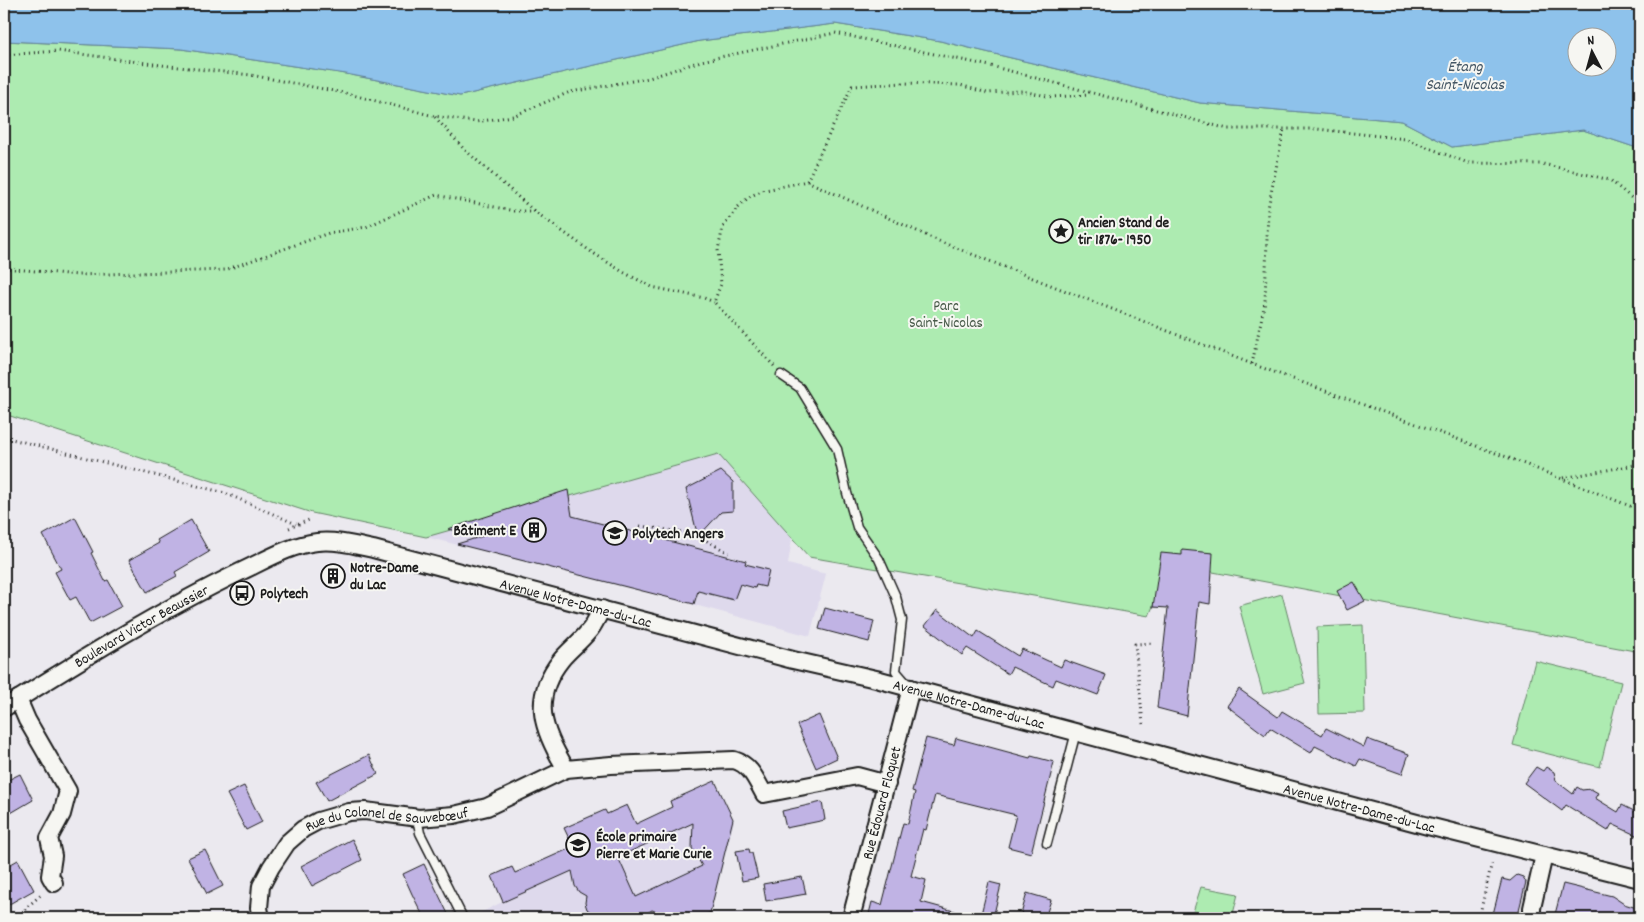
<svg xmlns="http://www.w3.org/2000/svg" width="1644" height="922" font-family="Dekko,sans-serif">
  <rect width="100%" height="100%" fill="#ebe9ef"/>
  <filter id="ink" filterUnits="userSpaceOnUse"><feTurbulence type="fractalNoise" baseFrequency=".02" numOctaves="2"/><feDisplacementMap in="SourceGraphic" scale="10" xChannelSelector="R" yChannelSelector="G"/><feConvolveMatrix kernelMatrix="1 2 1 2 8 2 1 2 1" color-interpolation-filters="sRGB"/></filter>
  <g filter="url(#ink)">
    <path fill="#ded9ec" d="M747,432L792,539L788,564L826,574L810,636L658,595L647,588L646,592L426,537Z
      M715,781L734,821L710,913L696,918H470L502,902L492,876L512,867L515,873L573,847L564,828L605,810L607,814L627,805L636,824L672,807L670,801Z"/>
    <path fill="#adebb1" stroke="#648466" d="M835,24L940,41L1200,103L1402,121L1452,147L1583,130L1640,149V652L1170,564L1149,616L809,557L718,454L426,537L312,513L4,414V41L181,49L346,74L460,96L700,41Z
      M1282,594L1305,683L1263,694L1239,606Z
      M1363,625L1365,713L1319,714L1317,627Z
      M1535,661L1621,682L1600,767L1513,745Z
      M1201,887L1238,894L1232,918H1191Z"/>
    <path fill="#8ec2eb" stroke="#608098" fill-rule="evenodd" d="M4,4H1640V149L1583,130L1452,147L1402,121L1200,103L940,41L835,24L700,41L460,96L346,74L181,49L4,41ZM1576,38H1606V68H1576Z"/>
    <path fill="#c0b3e4" stroke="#1c1c1c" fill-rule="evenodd" d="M721,471L733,482V511L721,512L698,537L686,489Z
      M568,490L572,516L746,561L745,564L769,570L765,587L756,585L755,588L740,584L734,600L698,591L694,604L457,544L483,536L448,529Z
      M75,517L93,552L91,553L105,581L108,580L122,606L90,623L76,597L70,600L55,572L61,569L43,535Z
      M191,520L209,552L175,572L177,576L147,592L129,560L159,543L157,540Z
      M1182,550L1213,553L1210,604L1199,602L1187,716L1157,708L1168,608L1153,607L1161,553L1182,555Z
      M1354,582L1365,601L1347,610L1337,591Z
      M825,608L874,621L869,642L819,629Z
      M937,610L974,638L978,631L1018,656L1022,649L1061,667L1064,660L1106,675L1098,695L1056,679L1053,686L1012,667L1008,674L967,648L962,655L925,626Z
      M1239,689L1278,717L1282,711L1322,735L1326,728L1364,747L1367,739L1409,754L1402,774L1360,759L1356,766L1315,746L1311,753L1270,728L1265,735L1227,706Z
      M819,715L837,758L816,768L797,725Z
      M926,738L954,745L956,738L1030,758L1031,756L1054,762L1031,853L1008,847L1016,815L935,795L926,830L923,829L911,876L926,880L921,902L965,914L964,918H868L872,902L882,905L903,823L908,824L915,792L912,791Z
      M369,755L378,774L327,801L316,782Z
      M1536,767L1543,771L1546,767L1554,772L1556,781L1573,794L1577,787L1582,790L1591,789L1598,793L1595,798L1618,812L1622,805L1640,814V837L1612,824L1608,831L1566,805L1562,811L1524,783Z
      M20,774L33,800L4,817V782Z
      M715,781L733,819L710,913L696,918H665L659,913L652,910L642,916L641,918L596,917L587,909L585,903L586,896L579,892L575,886L572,871L503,902L492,876L512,867L515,873L573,847L564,828L605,810L607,814L627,805L636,824L672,807L670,801ZM693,823L692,848L702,866L636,897L618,857Z
      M244,786L262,822L246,830L227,794Z
      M822,802L825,820L786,828L782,811Z
      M352,839L362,860L312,886L301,866Z
      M749,849L750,853H752L758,878L742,881L736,851Z
      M205,850L223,886L207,894L188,858Z
      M18,860L34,890L4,907V868Z
      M424,864L434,885L450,918H424L412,894L403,874Z
      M1517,875L1523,877L1526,882L1517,918H1492L1502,879L1510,881Z
      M802,877L806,894L766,901L763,884Z
      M989,882L1001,885L993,918H980Z
      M1563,884L1612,896L1624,904L1640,909V918H1554Z
      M1027,893L1051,900L1045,918H1020Z"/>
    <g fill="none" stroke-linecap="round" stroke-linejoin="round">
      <g stroke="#1c1c1c" stroke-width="11">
        <path id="lane" d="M781,375L800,388L837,449L847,493L857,527L879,559L896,597L902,620L896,671L908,685
          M419,818L418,823L420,833L463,918
          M1047,843L1076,732"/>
      </g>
      <g stroke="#1c1c1c" stroke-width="20">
        <g id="street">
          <path d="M18,699L27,720L68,791L62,814L49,838L53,856L50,876L54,883"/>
          <path id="s1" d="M4,708C82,659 159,611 242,571C266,560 290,545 317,542C336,540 354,545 373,549L793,660L876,679L1428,826L1640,879"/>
          <path d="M566,769C543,731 530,699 561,660C569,650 580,642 588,632C594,626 597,617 602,609"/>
          <path id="s2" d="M261,918L259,908L261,886L271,867L287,843L303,829L318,821L349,812L365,811L419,818L454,815L487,807L566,769L611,765L734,760C751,765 756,780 764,794L857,776L887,784"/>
          <path id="s3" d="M851,918L911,688"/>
          <path d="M1532,918V908L1544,855"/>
        </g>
      </g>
      <path stroke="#1c1c1c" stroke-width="3" stroke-dasharray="1 4" stroke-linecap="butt" d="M4,55L58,51L161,65L251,75L349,94L434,116L476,122L513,116L570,92L649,78L701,61L835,33L995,67L1228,129H1317L1406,139L1468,163L1543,164L1610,180L1640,205
        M435,117L464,149L534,211
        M807,181L852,86L904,83L960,85L987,93L1022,91L1052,97L1090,95
        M4,268L78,275L225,270L329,233L366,227L436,195L514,211H534L590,251L623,272L652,287L704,298L714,302
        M1252,364L1265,302L1268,208L1284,129
        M774,366L714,302L721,284L718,250L723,227L737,208L749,197L761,191L807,181L941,242L1252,364L1512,459L1640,510
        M4,437L225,493L296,524
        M1563,478L1640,464
        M640,526L689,533
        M289,528L309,520
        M698,536L729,553
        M1143,724L1135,644L1154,643
        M19,918L26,908L43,893
        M1479,918L1492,862"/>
      <use href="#lane" stroke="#f6f6f2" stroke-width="8"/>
      <use href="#street" stroke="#f6f6f2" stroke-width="16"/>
    </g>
  </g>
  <defs>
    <g id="sight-ring" transform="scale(1.25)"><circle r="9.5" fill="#f6f6f2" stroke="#1c1c1c" stroke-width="1.5"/><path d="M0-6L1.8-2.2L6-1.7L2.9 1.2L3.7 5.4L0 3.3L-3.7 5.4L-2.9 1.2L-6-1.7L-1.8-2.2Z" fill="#1c1c1c"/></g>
    <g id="building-ring" transform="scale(1.25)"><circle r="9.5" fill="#f6f6f2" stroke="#1c1c1c" stroke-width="1.5"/><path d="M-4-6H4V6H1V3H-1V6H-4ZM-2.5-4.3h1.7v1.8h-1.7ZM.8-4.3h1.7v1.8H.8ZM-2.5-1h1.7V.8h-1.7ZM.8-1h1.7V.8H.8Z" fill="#1c1c1c"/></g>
    <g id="university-ring" transform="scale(1.25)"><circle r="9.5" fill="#f6f6f2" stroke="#1c1c1c" stroke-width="1.5"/><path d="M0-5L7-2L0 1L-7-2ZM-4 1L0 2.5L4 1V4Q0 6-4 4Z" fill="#1c1c1c"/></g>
    <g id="bus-ring" transform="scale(1.25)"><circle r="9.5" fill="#f6f6f2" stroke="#1c1c1c" stroke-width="1.5"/><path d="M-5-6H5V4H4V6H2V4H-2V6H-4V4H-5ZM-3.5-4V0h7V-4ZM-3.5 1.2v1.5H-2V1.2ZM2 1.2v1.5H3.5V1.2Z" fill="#1c1c1c"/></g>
    <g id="school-ring" transform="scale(1.25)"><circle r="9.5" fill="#f6f6f2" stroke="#1c1c1c" stroke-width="1.5"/><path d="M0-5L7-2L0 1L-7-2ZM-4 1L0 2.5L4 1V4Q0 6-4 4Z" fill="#1c1c1c"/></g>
  </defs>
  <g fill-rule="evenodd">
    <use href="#sight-ring" x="1061" y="231"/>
    <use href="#building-ring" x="534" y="530"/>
    <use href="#university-ring" x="615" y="533"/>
    <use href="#building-ring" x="333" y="576"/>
    <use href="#bus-ring" x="242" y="593"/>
    <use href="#school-ring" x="578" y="845"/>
  </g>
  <g text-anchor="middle" stroke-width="4" stroke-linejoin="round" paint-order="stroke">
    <g font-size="15" font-weight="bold" fill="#1c1c1c" stroke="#f6f6f2" text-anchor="start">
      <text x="1078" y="227">Ancien Stand de<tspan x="1078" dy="17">tir 1876- 1950</tspan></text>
      <text x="516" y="535" text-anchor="end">Bâtiment E</text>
      <text x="632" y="538">Polytech Angers</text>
      <text x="350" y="572">Notre-Dame<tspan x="350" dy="17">du Lac</tspan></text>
      <text x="260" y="598">Polytech</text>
      <text x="596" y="841">École primaire<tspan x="596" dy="17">Pierre et Marie Curie</tspan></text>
    </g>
    <g font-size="15" fill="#485a49" stroke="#f6f6f2">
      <text x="946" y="310">Parc<tspan x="946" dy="17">Saint-Nicolas</tspan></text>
    </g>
    <g font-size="15" fill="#1c1c1c" stroke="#f6f6f2">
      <text dy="5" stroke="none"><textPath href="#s1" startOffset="622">Avenue Notre-Dame-du-Lac</textPath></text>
      <text dy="5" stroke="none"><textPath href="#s1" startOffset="160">Boulevard Victor Beaussier</textPath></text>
      <text dy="5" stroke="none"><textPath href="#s1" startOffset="1028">Avenue Notre-Dame-du-Lac</textPath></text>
      <text dy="5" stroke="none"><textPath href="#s3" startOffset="119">Rue Édouard Floquet</textPath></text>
      <text dy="5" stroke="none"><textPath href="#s1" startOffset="1432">Avenue Notre-Dame-du-Lac</textPath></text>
      <text dy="5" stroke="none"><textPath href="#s2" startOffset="190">Rue du Colonel de Sauvebœuf</textPath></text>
    </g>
    <g font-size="16" font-style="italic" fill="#445664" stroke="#f6f6f2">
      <text x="1465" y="71">Étang<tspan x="1465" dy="18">Saint-Nicolas</tspan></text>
    </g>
  </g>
  <rect width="1644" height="922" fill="none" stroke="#f6f6f2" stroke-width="20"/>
  <rect x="10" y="10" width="1624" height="902" fill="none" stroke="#1c1c1c" stroke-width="2" filter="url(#ink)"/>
  <g transform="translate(1592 52) rotate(354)"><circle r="24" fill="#f6f6f2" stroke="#9f9f9c"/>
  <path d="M0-4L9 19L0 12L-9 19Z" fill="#1c1c1c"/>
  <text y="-8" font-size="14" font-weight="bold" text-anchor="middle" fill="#1c1c1c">N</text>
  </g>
</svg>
